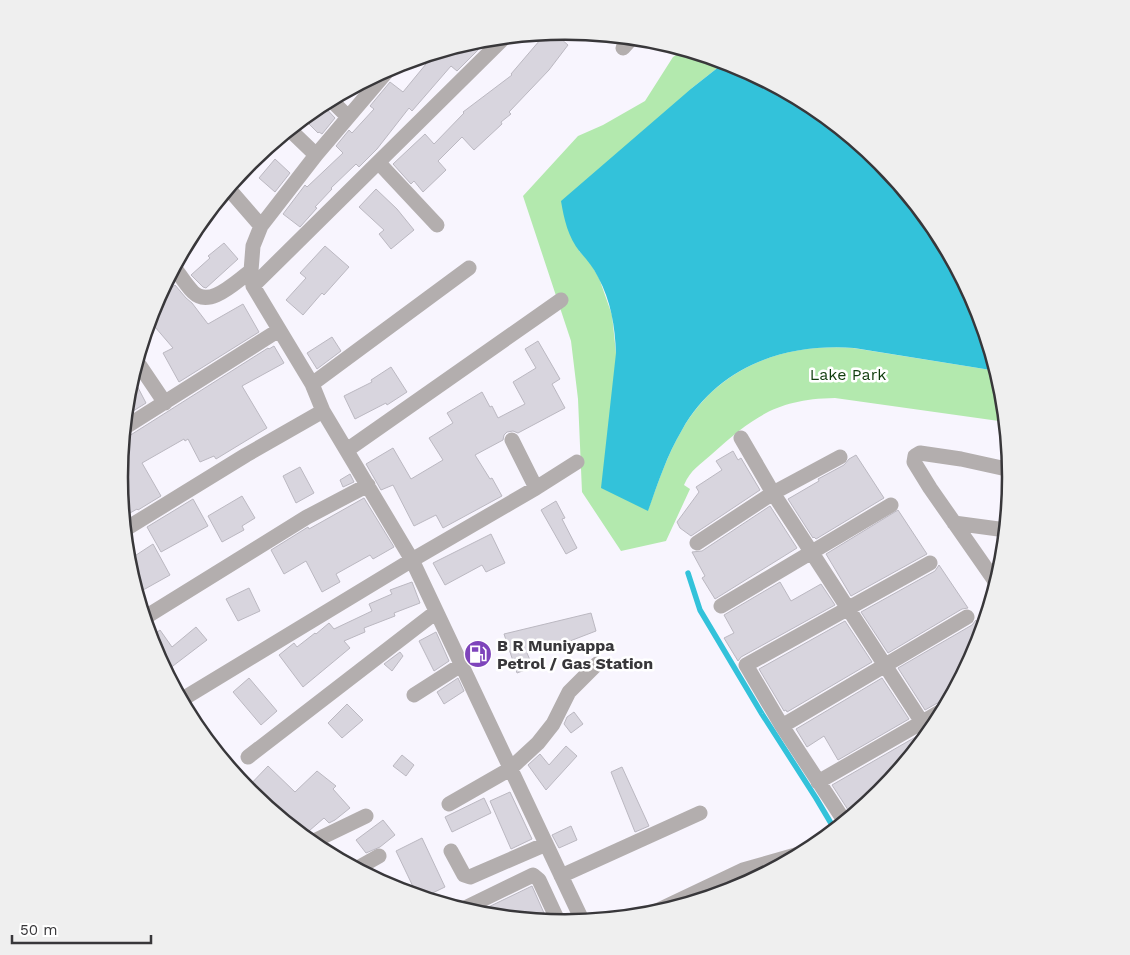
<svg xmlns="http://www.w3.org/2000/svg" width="1130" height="955" font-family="'Work Sans',sans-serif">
  <rect width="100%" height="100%" fill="#f8f5fe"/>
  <path fill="#b3e9ae" d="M684,50L725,62L692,88L579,251L589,261L599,278L612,315L616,353L648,510C658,483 667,455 682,430C718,367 784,343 853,348L997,371L1003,391L1006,422L835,398C777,399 753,417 712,454C700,465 691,469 684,485L690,489L666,541L621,551L582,492L578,399L571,341L523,196L578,136L603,125L645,101L673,57Z"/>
  <path fill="#33c2da" d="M725,62L736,65L813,107L881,162L936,230L977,307L997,371L854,348C784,343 717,367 682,430C667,455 658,483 648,511L601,488L616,353C615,326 611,301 598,277C593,267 587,260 580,252C568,237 564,219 561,201L692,88Z"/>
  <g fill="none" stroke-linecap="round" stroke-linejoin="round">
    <path stroke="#33c2da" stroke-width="5.5" d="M688,573L700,610L762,714L816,798L835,830"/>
  </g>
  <path fill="#d8d5de" stroke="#bbb8c1" d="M553,32L568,45L549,70L509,112L511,114L501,122L502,124L474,150L462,137L438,161L446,170L423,192L414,181L411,184L393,164L425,134L434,144L464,113L463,112L512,75L511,74L546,33Z
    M489,39L457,71L451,66L412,111L409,108L377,149L359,167L356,164L331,188L332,189L315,207L317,208L300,227L283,214L305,185L307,187L343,153L336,146L349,130L352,133L374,109L370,106L390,82L403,92L426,64L418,58L478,40Z
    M322,104L335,118L322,134L319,132L318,133L303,118Z
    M275,159L290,173L275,192L259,178Z
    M376,189L397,209L414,230L391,249L379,234L384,230L359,207Z
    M224,243L238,259L206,288L203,287L191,275L210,258L208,256Z
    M325,246L349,267L324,295L322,293L303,315L286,300L306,278L300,273Z
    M175,285L186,298L192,303L208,324L243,304L259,332L179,382L163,353L173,348L149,320L156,301Z
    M332,337L341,351L317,369L307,353Z
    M538,341L560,379L552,384L565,408L518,433L513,431L507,432L504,435L503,440L475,455L490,479L492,478L502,496L443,528L436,515L414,526L393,485L381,490L366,464L393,448L411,479L443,460L429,438L453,423L447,413L482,392L490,407L492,406L498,418L525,404L513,382L536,368L525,349Z
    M274,346L284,363L242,386L267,428L216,459L214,456L200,462L188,439L185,441L184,439L142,463L161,496L138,510L137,509L123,517L119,477L123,437L129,436L268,348L269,349Z
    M391,367L407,392L387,405L386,403L355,419L344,396L372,382L371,380Z
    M132,376L146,403L130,413L126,406L127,390Z
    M733,451L738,460L741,458L760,490L691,536L680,528L677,522L699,492L696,487L722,470L716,461Z
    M856,455L884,498L816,539L814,537L813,538L788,499L819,481L818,479L844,465L849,459Z
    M300,467L314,493L296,503L283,476Z
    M350,474L354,482L343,487L340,480Z
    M242,496L255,518L242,526L244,530L222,542L208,516Z
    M364,498L394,547L373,559L370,555L336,574L340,582L322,592L306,561L284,574L271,550L308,527L309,529Z
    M193,499L208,526L161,552L147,527Z
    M556,501L565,518L562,519L577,548L566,554L541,510Z
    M770,506L797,548L715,599L702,578L705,576L692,552L702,551Z
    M898,510L927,554L851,596L826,554Z
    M491,534L505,563L486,572L482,565L445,585L433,563Z
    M153,544L170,575L136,594L127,561Z
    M939,565L968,608L962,609L888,653L861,612L935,571Z
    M412,582L420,603L394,613L395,616L364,628L365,632L344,641L350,648L303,687L279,655L294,643L297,647L315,633L316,634L329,623L334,629L372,611L369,604L392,594L390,590Z
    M780,582L791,601L821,584L835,605L741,657L738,661L724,638L734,633L724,615Z
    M249,588L260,611L238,621L226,599Z
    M591,613L596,631L557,646L556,643L527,653L533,667L517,673L504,634Z
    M976,620L982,631L977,649L949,701H941L925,710L898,668L972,625Z
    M845,621L872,662L787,712L786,710L784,711L759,669Z
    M196,627L207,640L165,672L153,648L149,638L160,630L172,647Z
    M436,632L449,661L434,671L419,641Z
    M400,652L403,656L392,671L384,664Z
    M249,678L277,711L261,725L233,692Z
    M458,678L464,691L444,704L437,692Z
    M882,678L909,719L838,760L824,736L807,747L796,729Z
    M347,704L363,720L342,738L328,723Z
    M574,712L583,724L571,733L564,724L567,717Z
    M919,735L924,740L922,742L881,793L852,816L832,785Z
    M566,746L577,756L546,790L528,765L540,754L549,765Z
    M402,755L414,765L406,776L393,766Z
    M268,766L295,792L317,771L336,786L333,789L350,808L335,820L329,823L324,818L302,837L246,789Z
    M622,767L649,826L635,832L611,772Z
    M510,792L532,839L511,849L490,801Z
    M484,798L491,813L452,832L445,817Z
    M383,820L395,835L380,847L366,853L356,840Z
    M571,826L577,840L559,848L552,835Z
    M422,838L445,887L422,898L418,897L396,851Z
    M532,886L548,922L474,914Z"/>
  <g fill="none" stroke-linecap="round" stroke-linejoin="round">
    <path stroke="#b3aeae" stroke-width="15" d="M623,48L632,38
      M390,68L316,155L261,226L253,246L251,271L253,286L312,384L323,411L412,560L583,922
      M330,99L348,117
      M289,129L316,155
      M379,163L437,225
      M228,188L261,226
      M174,267C180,275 186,285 193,292C210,309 236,281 251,271
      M253,286L505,37
      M135,364L140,366L165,403
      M312,384L469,268
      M124,428L279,330
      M741,438L773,493L929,733
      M512,440L536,488
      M347,450L561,300
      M954,523L1006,530
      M124,530L246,455L323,411
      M697,543L773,493L840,457
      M997,584L930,488L914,462L915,456L920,453L961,459L1011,470
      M721,606L891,505
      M144,618L307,517L368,485
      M414,695L461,665
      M181,700L412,560L536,488L577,462
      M782,726L967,617
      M248,757L436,612
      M818,782L945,709
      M449,804L510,769L538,743L553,724L569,692L597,664
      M845,822L782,726L746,665L930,563
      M310,843L366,816
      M451,851L464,875L470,877L546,844
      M356,869L379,856
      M561,876L700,813
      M461,910L533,875L539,880L559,923
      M646,916L743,870L806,852"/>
  </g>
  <defs>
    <g id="fuel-disc" transform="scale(1.4375)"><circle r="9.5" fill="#7e44bb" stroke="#fff"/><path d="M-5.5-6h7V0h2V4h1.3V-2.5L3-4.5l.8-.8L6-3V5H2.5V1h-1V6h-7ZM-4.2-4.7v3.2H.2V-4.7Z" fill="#fff"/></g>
  </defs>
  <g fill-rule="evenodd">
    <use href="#fuel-disc" x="478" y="654"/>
  </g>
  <g text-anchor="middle" stroke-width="5" stroke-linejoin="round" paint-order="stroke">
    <g font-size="16" fill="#103d0d" stroke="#fff">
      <text x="848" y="380">Lake Park</text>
    </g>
    <g font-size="16" font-weight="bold" fill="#38373a" stroke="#fff" text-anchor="start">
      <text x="497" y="651">B R Muniyappa<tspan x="497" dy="18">Petrol / Gas Station</tspan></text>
    </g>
  </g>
  <path d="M0 0H1130V955H0ZM128 477a437 437 0 1 1 874 0a437 437 0 1 1-874 0Z" fill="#efefef" fill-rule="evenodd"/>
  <path fill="none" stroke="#38373a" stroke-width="2.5" d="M128 477a437 437 0 1 1 874 0a437 437 0 1 1-874 0Z"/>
  <path d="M12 935v8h139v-8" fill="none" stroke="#38373a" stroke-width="2.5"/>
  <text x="20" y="935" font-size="15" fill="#38373a" stroke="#ffffff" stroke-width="4" paint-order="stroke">50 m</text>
</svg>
